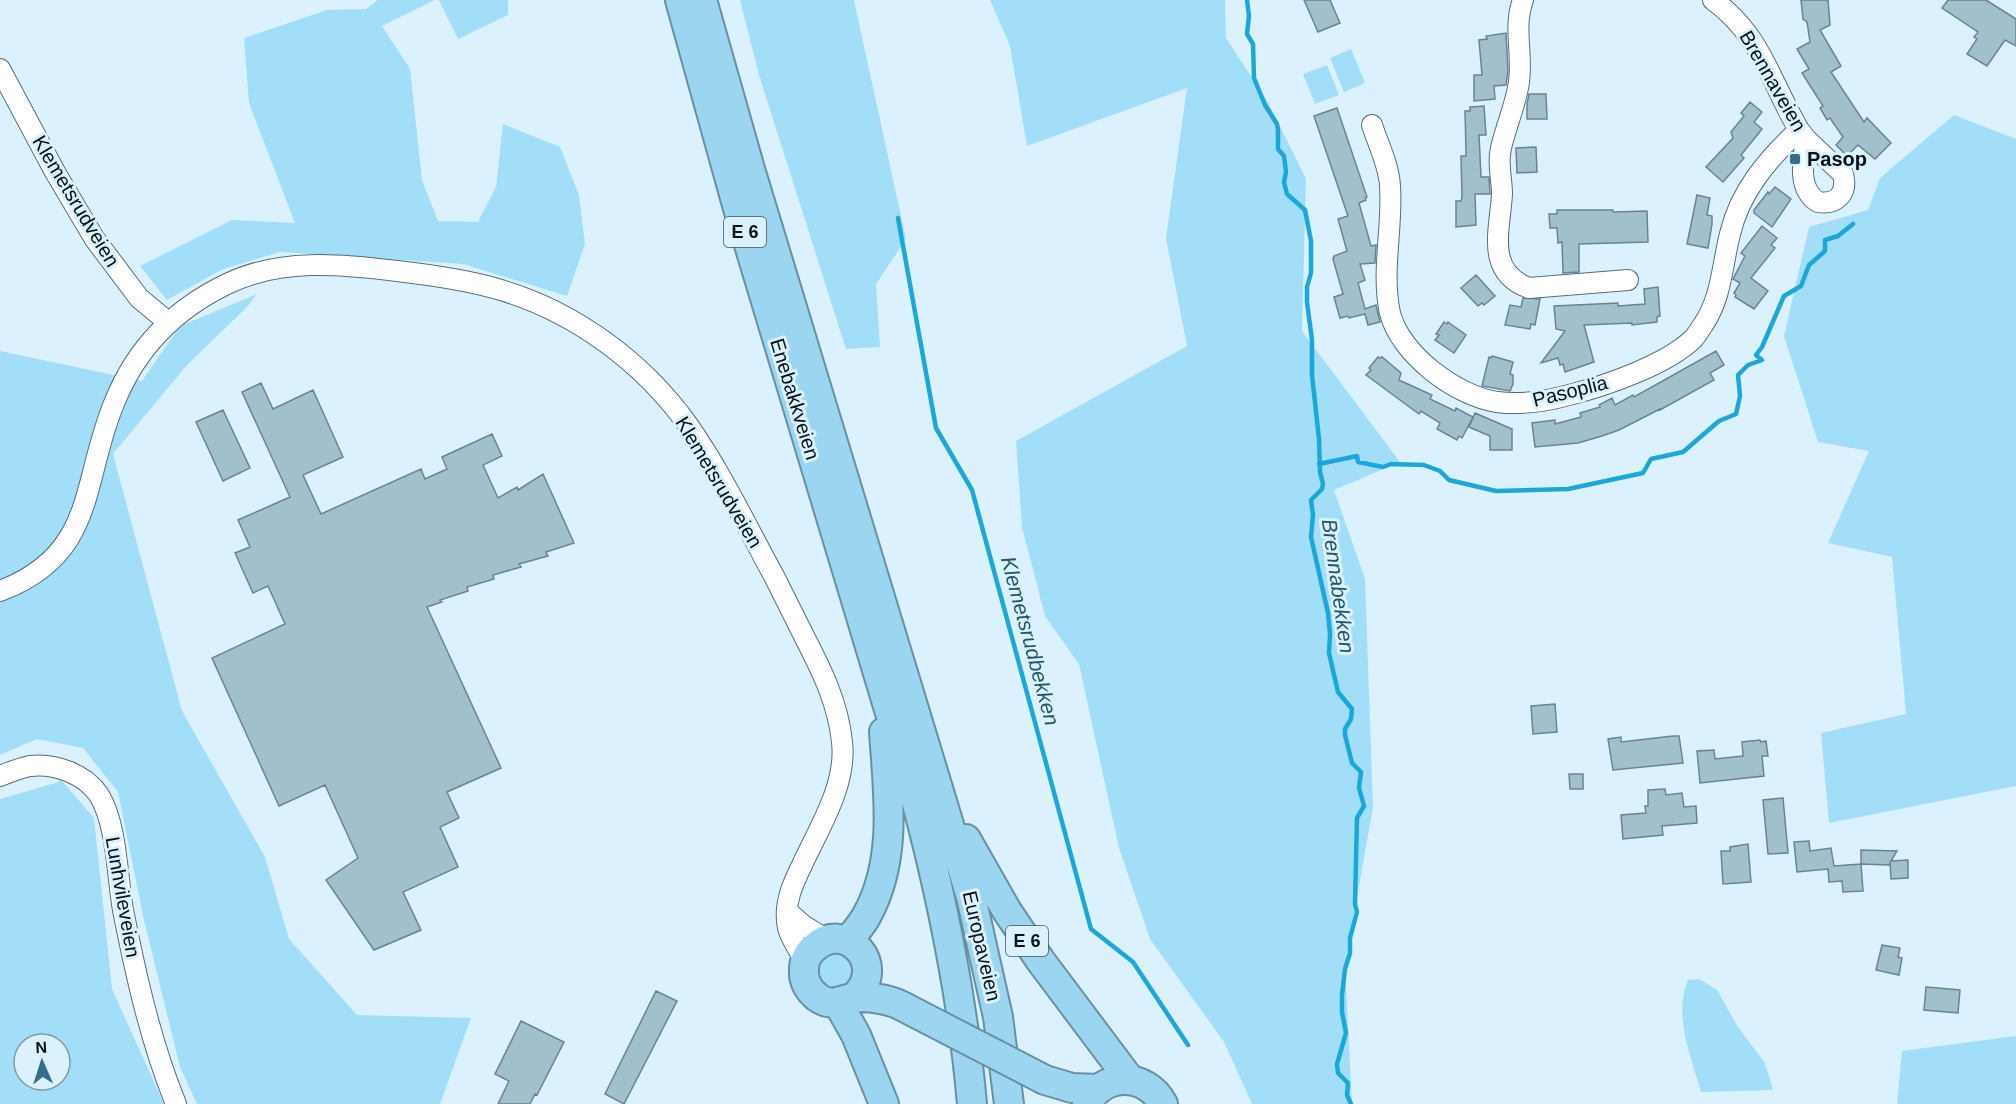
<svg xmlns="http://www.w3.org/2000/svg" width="2016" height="1104" font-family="Helvetica,sans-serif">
  <rect width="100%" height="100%" fill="#dbf2fe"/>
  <path fill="#a3def9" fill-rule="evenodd" d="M378,0H435L382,26L410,69L422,180L438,221L478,222L496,187L503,124L560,147L579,195L585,244L567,296L463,264L280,252L223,269L167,300L140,266L232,220L295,223L249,103L244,38L327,10L366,9Z
    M439,0H508V15L458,39Z
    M740,0H854L906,239L876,284L880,347L846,349L759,75Z
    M990,0H1225L1226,38L1268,102L1306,179L1302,331L1400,462L1334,490L1365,579L1373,807L1345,965L1352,1104H1252L1224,1042L1150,939L1119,848L1079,664L1045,616L1022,527L1016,441L1187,346L1166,238L1187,88L1027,146L1010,46Z
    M1351,49L1365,83L1344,92L1330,58Z
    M1327,65L1339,95L1315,104L1303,74Z
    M1954,115L2016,139V786L1829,823L1821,733L1906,714L1892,557L1828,543L1869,451L1818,442L1784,336L1809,227L1868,210L1880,178Z
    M257,294L246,308L187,365L113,454L182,711L265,857L289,939L357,1015L471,1018L440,1104H197L180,1067L144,920L118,792L83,748L37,739L0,755V351L142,381L180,326Z
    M62,781L94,818L112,989L164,1104H0V799ZM24,1044H60V1080H24Z
    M832,949L842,950L856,968L846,989H823L813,968Z
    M1699,979L1717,990L1738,1027L1765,1063L1773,1090L1701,1092C1691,1056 1673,1016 1688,980Z
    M2015,1036L2016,1038V1104H1897L1902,1051Z"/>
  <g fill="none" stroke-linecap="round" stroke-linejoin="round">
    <path stroke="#1ba8d9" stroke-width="4.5" d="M1247,0L1249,16L1247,34L1253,44L1254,78L1265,105L1277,124L1278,130V149L1284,156L1286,172L1284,182L1287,194L1305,210L1311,241V273L1307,287V302L1312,340V375L1319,439L1320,472L1323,484L1322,489L1311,500L1313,515L1311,537L1328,613L1330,634L1329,653L1338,692L1352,709L1351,719L1345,729V735L1352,763L1361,772L1359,788L1364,806L1357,818L1355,904L1357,912L1350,938V953L1345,969L1342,995V1012L1346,1033L1337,1064L1338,1073L1348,1083L1347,1095L1351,1104
      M898,218L936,428L972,490L1091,929L1133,962L1188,1045
      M1319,464L1357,456L1358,462L1383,467L1391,464L1424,465L1440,471L1449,480L1496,491L1568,489L1643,473L1651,459L1683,452L1719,421L1736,414L1740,396L1738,375L1748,365L1762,360L1756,355L1762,347L1784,296L1801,286L1809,265L1825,251V240L1838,236L1853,224"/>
  </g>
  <path fill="#a2bfcc" stroke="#698491" stroke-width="1.5" d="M1304,0H1330L1340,23L1318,32Z
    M1801,0H1828L1830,25L1820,30L1841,66L1831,72L1864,122L1867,118L1891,143L1875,159L1858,145L1847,156L1836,145L1843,137L1830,118L1827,120L1820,108L1823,106L1802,73L1809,69L1797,49L1810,42L1807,22L1803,19Z
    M1948,0H1986L2016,19V46L2005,40L1987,66L1967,54L1977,39L1974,37L1978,32L1942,8Z
    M1506,33L1508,71L1506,85L1494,86L1495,99L1474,101V75H1482L1479,40L1487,39L1486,36Z
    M1529,94H1546L1547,119H1527V104Z
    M1750,102L1762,112L1754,122L1762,129L1741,155L1744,158L1723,182L1706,167L1733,138L1731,132L1744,116L1741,113Z
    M1484,106L1486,135H1479L1481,177H1489L1490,194H1475L1476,225L1456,227V201H1461L1462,198L1461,156H1466V152L1465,111H1470V107Z
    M1337,108L1367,197L1365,198L1366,200L1359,203L1371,246L1376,245L1375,263L1360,264L1365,280L1358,283L1365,309L1376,305L1380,322L1368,325L1365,314L1349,318L1348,316L1340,318L1334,297L1343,294L1333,259L1334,256L1347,251L1338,219L1348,216L1314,116Z
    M1536,147L1537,172L1517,173L1516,148Z
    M1775,187L1791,199L1772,227L1754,213V210L1768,192L1769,194Z
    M1697,195L1710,198L1707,215L1712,216V224L1708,248L1687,244Z
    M1557,210H1613V212L1647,211L1648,242L1579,244V272L1563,273L1562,242L1558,243L1557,228H1550L1549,214H1557Z
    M1762,226L1777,238L1771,245L1775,248L1751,278L1768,291L1754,309L1735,297L1736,295L1734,293L1740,283L1733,279L1745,256L1741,253Z
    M1476,275L1495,296L1484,305L1482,303L1478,306L1461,288Z
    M1658,287L1660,316L1657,317V322L1632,325V323L1584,325L1594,362L1565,372L1563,364L1560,365L1558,358L1541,363L1565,331L1556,329L1554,306L1618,303V306L1645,304L1644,289Z
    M1523,298L1540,299L1535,325L1531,324L1530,329L1505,325L1510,305L1521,307Z
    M1444,322L1447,324L1448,322L1466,335L1454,353L1435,340L1439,335L1436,334Z
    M1716,351L1724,365L1710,373L1714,380L1660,410V409L1619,430L1602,436L1578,443L1535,447L1532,423L1555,420V424L1581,417L1580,413L1600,407L1599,405L1612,398L1615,405L1633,395L1634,397Z
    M1492,356L1513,362L1510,374L1513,375V384L1510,391L1482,386L1489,357L1491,358Z
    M1378,357L1380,358L1382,357L1401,373L1399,380L1432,395L1430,399L1455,411L1456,408L1473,417L1462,438L1459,436L1457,440L1437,429L1440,423L1421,411L1419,414L1366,375L1371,370L1369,368Z
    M261,383L273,409L313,390L343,457L303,475L321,514L421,469L425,479L447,469L442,457L492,434L502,456L483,465L498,498L517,487L518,490L543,474L574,543L546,552L548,556L519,564L521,567L493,575L494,579L467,587L468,591L440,600L442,602L427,607L501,768L447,792L459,818L440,827L458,867L403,892L421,930L374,950L326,880L358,858L325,785L279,806L212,658L285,624L268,586L253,593L235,553L250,547L238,520L290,497L242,392Z
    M223,410L250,468L223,481L196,422Z
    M1475,413L1512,429V450H1490V436L1469,427Z
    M1555,704L1557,732L1533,734L1531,706Z
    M1673,736H1679L1683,763L1613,770L1608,739L1621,737V742Z
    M1760,740L1761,742L1766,741L1768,756H1762L1764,776L1700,783L1697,751L1714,750L1715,759L1743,756L1742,742Z
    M1569,774H1583V789H1570Z
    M1665,789L1666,795L1682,793L1684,807L1696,806L1697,823L1662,826L1663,835L1623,839L1621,815L1646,813L1645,806H1648V790Z
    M1783,798L1788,853L1768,854L1763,800Z
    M1809,841L1810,851L1831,848L1834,866L1861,864V850L1897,851L1891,861L1908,860V878L1891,879L1890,863L1889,865L1861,864L1863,891L1843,892L1842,881L1829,882L1828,869L1797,872L1794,842Z
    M1748,844L1751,882L1723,884L1721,851H1730V847Z
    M1882,945L1900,948L1898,957L1902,958L1899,975L1876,970Z
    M1926,987L1960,990L1958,1013L1924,1010Z
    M656,991L677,1001L624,1104L605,1094Z
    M521,1021L564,1042L537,1095L535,1094L530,1104H498L509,1081L495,1074Z"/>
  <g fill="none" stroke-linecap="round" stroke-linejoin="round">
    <g stroke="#546e7b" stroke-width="22">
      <path id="minor" d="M1523,0C1513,27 1523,54 1519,82C1516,104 1506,126 1501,148C1497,164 1502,178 1502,194C1500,230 1485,272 1529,288L1628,280
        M1713,0C1762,36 1770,81 1799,130L1806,139L1843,174C1848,193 1837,205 1818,202C1797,189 1803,160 1806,139
        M0,69L55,172L94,238L139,298L168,322
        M1372,125C1378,144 1389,165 1390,186C1393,227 1381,272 1390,313C1400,354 1456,396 1497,402C1520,405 1547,401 1569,395C1605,386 1666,365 1693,339C1697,335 1700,329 1703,325C1722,297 1722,265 1730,234C1740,191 1768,159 1799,130
        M0,591C98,554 81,480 115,401C137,347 175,309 227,284C280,258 340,264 397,271C432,275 468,280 501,290C575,312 643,362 688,425C721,472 746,525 774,576C784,596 794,616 804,636C822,671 838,703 842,742C847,784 820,826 803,863C793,883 783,904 788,928C791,939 799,950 805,961
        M0,776C10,772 20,768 30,766C55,763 85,774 99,795C117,824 117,876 123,910C136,976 151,1043 176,1104
        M787,911L803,925L827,940"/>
    </g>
    <g stroke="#6890a3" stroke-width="32">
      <path id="highway" d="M680,0L737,205L915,796C942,897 963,1000 972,1104
        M702,0L750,169L971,897L998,1017L1009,1104
        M966,839L1007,911L1040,960L1130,1080
        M848,941C854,933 862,925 867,915C898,859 888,792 884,732
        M853,998C890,967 846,918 814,948C808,953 804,961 804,969C803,980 808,990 817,997C831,1007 838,1001 852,998C867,996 889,999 902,1006
        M838,1003L856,1035L884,1104
        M1045,1080L1072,1088L1099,1089
        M1087,1104C1103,1072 1146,1072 1163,1104"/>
    </g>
    <use href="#minor" stroke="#fff" stroke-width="20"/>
    <use href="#highway" stroke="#9cd5ef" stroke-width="28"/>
    <g stroke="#6890a3" stroke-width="32" stroke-linecap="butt">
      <path id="highway-bridge" d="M902,1006L1045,1080"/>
    </g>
    <use href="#highway-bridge" stroke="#9cd5ef" stroke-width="28"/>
  </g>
  <rect fill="#346e87" stroke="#dbf2fe" stroke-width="2" x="1789" y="153" width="12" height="12" rx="3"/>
  <g text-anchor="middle" stroke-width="6" stroke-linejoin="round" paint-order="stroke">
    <g fill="#dbf2fe" stroke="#47545b" stroke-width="1.5">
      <rect x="724" y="217" width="42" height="30" rx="4.5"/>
      <rect x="1006" y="926" width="42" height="30" rx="4.5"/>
    </g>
    <g font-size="18" font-weight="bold" fill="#071115">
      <text x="745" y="238">E 6</text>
      <text x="1027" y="947">E 6</text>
    </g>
    <g font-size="20" fill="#071115" stroke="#dbf2fe">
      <text transform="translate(1773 81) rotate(60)" y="7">Brennaveien</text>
      <text transform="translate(76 201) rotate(59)" y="7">Klemetsrudveien</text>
      <text transform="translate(1570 391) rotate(-14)" y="7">Pasoplia</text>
      <text transform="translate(795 399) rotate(73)" y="7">Enebakkveien</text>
      <text transform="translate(719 482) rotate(59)" y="7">Klemetsrudveien</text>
      <text transform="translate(123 897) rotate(80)" y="7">Lunhvileveien</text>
      <text transform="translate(982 946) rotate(77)" y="7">Europaveien</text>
    </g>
    <g font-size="20" font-weight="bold" fill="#071115" stroke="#dbf2fe" text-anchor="start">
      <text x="1807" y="166">Pasop</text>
    </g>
    <g font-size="21" font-style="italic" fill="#22556a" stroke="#dbf2fe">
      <text transform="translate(1338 586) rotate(82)" y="7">Brennabekken</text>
      <text transform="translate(1030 641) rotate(75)" y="7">Klemetsrudbekken</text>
    </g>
  </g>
  <g transform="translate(42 1062) rotate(357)"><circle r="28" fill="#dbf2fe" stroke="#8698a1" stroke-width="1.5"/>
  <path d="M0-4.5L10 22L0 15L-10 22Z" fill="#346e87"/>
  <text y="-9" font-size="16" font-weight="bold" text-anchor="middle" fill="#071115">N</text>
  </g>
</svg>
